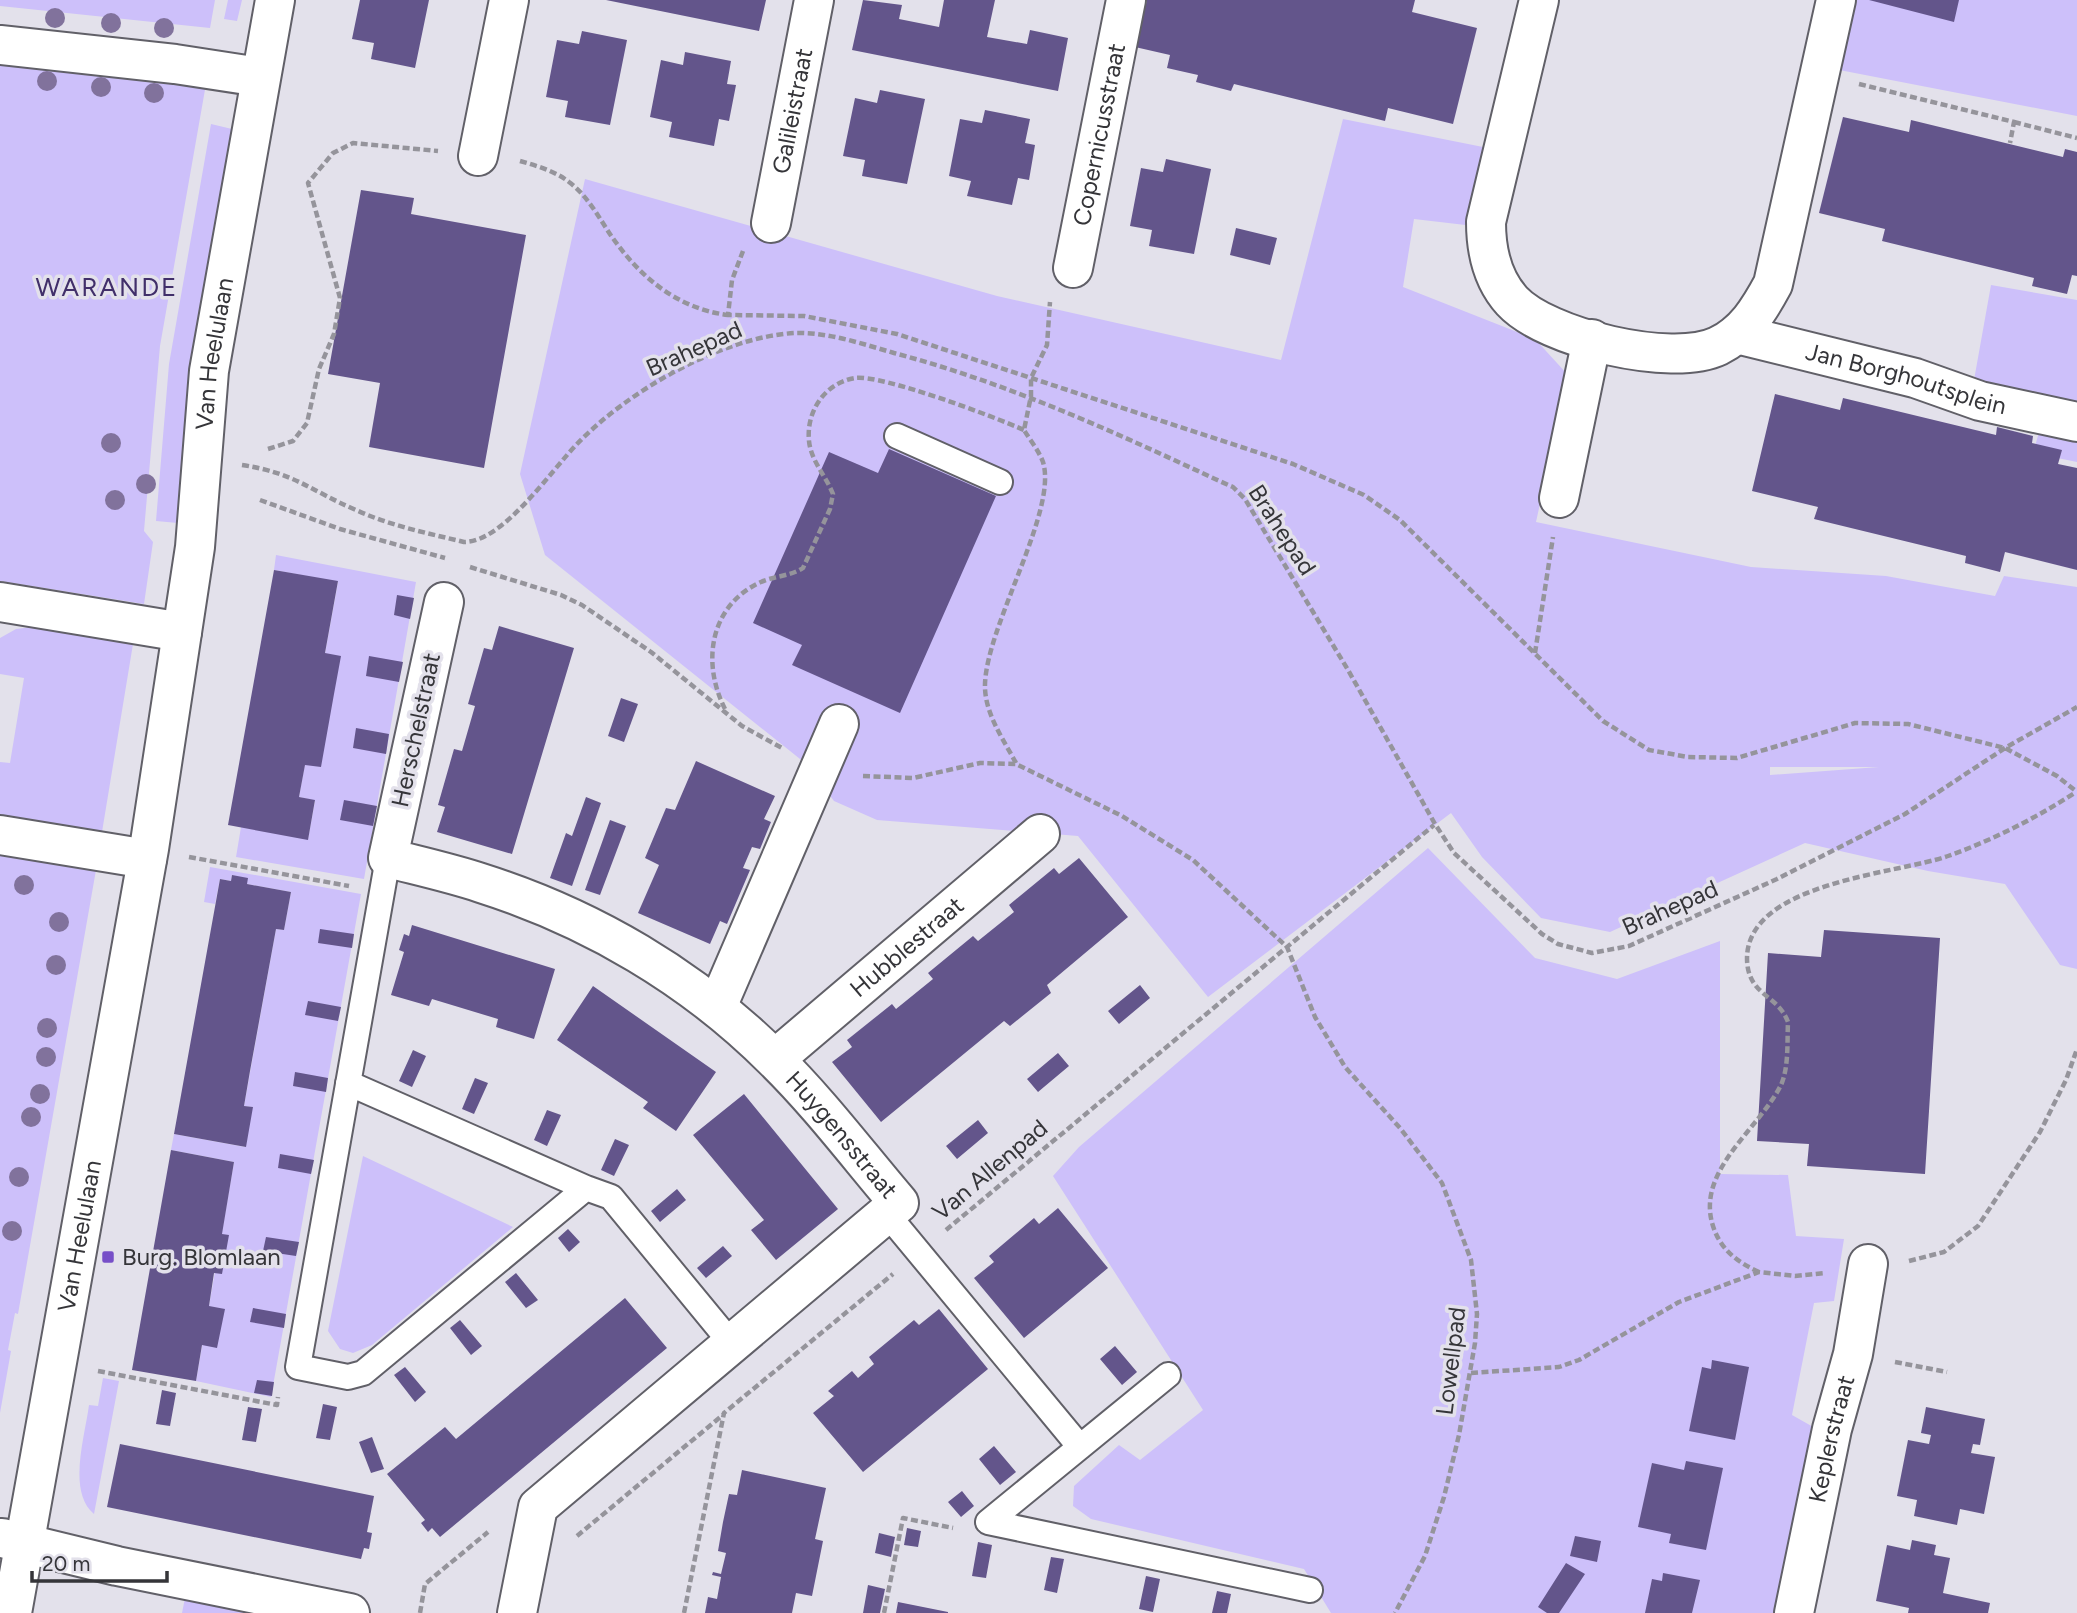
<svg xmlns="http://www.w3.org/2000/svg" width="2077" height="1613" font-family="Figtree,sans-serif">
  <rect width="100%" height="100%" fill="#e3e1eb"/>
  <path fill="#cdc0fa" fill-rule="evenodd" d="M0,0H215L210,28L0,6Z
    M228,0H242L237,21L224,19Z
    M1842,0H2077V116L1829,68Z
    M0,62L206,84L160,346L144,531L153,542L144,604L0,581Z
    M1343,119L1488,148L1474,226L1414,219L1403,287L1535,339L1568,375L1536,522L1751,567L1886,576L1995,596L2004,576L2077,587V969L2060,965L2005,884L1928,871L1805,843L1610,932L1541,918L1482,857L1451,813L1208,997L1078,836L877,820L834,801L805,763L545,555L520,474L585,179L997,296L1281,360ZM1770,767H1879L1770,775Z
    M211,124L232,129L187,389L178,523L156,521L169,364Z
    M1991,285L2077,300V462L2033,453L2042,422L1969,408Z
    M276,555L416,582L364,879L236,857L241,827L308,839L315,801L299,797L338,582L274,570Z
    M32,627L133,644L102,832L0,817V762L10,763L24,678L0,674V638L16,629Z
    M1428,848L1535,958L1617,979L1720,941V1174L1788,1175L1796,1236L1844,1239L1834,1301L1814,1303L1792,1415L1815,1428L1776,1613H1331L1304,1569L1091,1519L1073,1506L1074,1486L1119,1445L1140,1460L1203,1410L1053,1176L1079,1147Z
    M0,854L96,870L18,1314L15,1313L8,1350L11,1351L0,1413Z
    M210,867L361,894L271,1397L196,1381L234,1162L171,1150L174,1134L245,1147L252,1107L244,1106L276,929L284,930L291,892L247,884L232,875L231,881L220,879L215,904L204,902Z
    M363,1156L513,1227L372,1345L353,1353L340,1349L328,1331Z
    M103,1378L119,1381L94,1514C67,1492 85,1436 89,1405L98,1406Z
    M185,1598L260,1613H182Z"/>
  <path fill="#63558b" d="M360,0H429L415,68L371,59L374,43L352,39Z
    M606,0H766L759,31Z
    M863,0L902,5L899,19L939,27L944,0H995L987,37L1027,44L1030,30L1068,38L1058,91L852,50Z
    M1147,0H1415L1412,12L1477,28L1453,124L1388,108L1385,121L1234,84L1231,91L1196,82L1198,75L1167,68L1170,55L1135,47Z
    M1869,0H1959L1954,22Z
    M582,31L627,40L610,125L565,117L568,101L546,97L557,40L579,44Z
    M685,52L731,61L727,84L736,85L729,121L719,119L714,146L669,137L672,122L650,117L661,60L683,65Z
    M880,90L925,99L907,184L862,176L865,160L843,156L855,98L877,103Z
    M985,110L1030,119L1025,143L1035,145L1029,180L1018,178L1012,205L967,196L971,181L949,176L960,119L982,123Z
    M1843,117L1909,132L1911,120L2063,157L2065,149L2077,152V276L2072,275L2067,294L2032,286L2034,278L1882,241L1885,229L1819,213Z
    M1166,159L1211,169L1194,254L1149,246L1152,230L1130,226L1141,168L1163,172Z
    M361,190L414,198L411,214L526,235L484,468L369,447L380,383L328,374Z
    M1236,228L1277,238L1270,265L1230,255Z
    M1775,394L1840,410L1843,398L1996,435L1997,427L2033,436L2032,443L2062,450L2058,464L2077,468V570L2005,552L2000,572L1965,563L1966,556L1814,519L1818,507L1752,491Z
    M889,449L996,496L900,713L792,665L802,645L753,623L829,452L878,473Z
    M274,570L338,581L325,653L341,656L334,694L321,767L305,765L299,797L315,800L308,840L228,825Z
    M397,595L414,598L410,619L394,615Z
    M499,626L574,648L512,854L437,832L445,807L438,805L454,749L462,751L475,706L468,704L484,648L492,650Z
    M369,656L403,662L399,682L366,676Z
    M621,698L638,704L624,742L608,736Z
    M356,728L389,734L386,754L353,748Z
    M696,761L775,796L764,819L771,822L760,849L752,847L743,868L750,870L727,924L720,921L710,944L638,913L659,865L645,858L666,808L675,810Z
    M586,797L601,803L572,886L550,878L566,833L572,836Z
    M344,800L377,806L373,826L340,820Z
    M610,820L626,826L600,895L585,890Z
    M1079,858L1128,917L1047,985L1051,993L1010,1026L1004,1021L881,1122L832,1062L852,1047L847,1040L892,1004L896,1009L933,979L928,973L973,936L978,941L1014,912L1009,905L1054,868L1059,874Z
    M232,875L248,878L247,884L291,892L284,930L276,929L250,1071L244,1106L253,1107L246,1147L174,1134L220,879L231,881Z
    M412,925L555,969L534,1039L496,1027L498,1019L432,999L429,1006L391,995L404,952L399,950L404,934L409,936Z
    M320,929L354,934L352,948L318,943Z
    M1824,930L1940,938L1925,1174L1807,1166L1809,1144L1757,1141L1768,953L1821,957Z
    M1140,985L1150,998L1119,1024L1108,1011Z
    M593,986L716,1072L676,1131L643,1108L648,1102L557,1040Z
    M308,1001L341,1007L338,1021L305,1015Z
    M413,1050L426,1056L412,1087L399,1081Z
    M1058,1053L1069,1066L1038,1092L1027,1079Z
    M295,1072L328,1078L326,1092L293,1086Z
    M475,1078L488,1083L474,1114L462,1109Z
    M744,1094L838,1209L776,1260L751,1230L764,1220L693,1135Z
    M547,1110L561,1115L547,1146L534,1140Z
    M978,1120L988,1133L957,1159L946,1146Z
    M615,1139L629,1145L614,1176L601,1170Z
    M171,1150L234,1162L222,1234L229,1235L222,1274L214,1273L209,1306L225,1309L217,1348L202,1345L196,1381L132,1370Z
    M280,1154L314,1160L311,1174L278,1168Z
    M677,1189L686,1200L660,1222L651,1211Z
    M1058,1208L1108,1268L1024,1338L974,1278L994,1262L989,1256L1034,1218L1039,1224Z
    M568,1229L580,1242L569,1252L558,1238Z
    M266,1237L299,1242L296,1256L263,1251Z
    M723,1246L732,1256L706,1278L697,1268Z
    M516,1273L538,1300L526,1308L505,1282Z
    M625,1298L667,1348L440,1537L432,1528L428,1532L421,1523L425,1520L387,1474L445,1427L456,1439Z
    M253,1308L286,1314L284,1328L250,1322Z
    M939,1309L988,1369L863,1472L813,1413L834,1396L828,1391L852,1371L858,1378L874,1364L869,1357L914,1320L919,1325Z
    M460,1320L482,1346L471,1355L450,1328Z
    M1115,1346L1137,1372L1122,1385L1100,1359Z
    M1712,1360L1749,1367L1735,1440L1689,1431L1702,1367L1711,1369Z
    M405,1367L426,1392L415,1402L394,1375Z
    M257,1380L274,1382L272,1396L254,1393Z
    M162,1390L176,1393L170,1426L156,1424Z
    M323,1404L337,1407L330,1440L316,1438Z
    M248,1407L262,1409L256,1442L242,1440Z
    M1926,1407L1985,1419L1980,1445L1973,1444L1971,1453L1995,1457L1984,1514L1960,1509L1957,1525L1914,1516L1917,1500L1897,1496L1908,1440L1929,1444L1931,1435L1921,1433Z
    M372,1437L384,1469L371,1473L359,1442Z
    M120,1444L374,1496L367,1532L372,1533L369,1549L364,1548L361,1559L107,1507Z
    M994,1446L1016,1472L1000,1485L979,1459Z
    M1686,1461L1723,1468L1706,1550L1669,1543L1671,1534L1638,1527L1652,1463L1684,1470Z
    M742,1470L826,1488L815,1539L823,1541L812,1596L796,1593L792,1613H705L708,1597L717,1599L721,1577L712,1575L713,1572L721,1574L726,1553L718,1551L723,1522L729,1494L737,1495Z
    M962,1491L974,1506L961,1517L948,1502Z
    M907,1528L921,1531L918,1547L904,1545Z
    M879,1533L895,1537L891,1557L875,1553Z
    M1575,1536L1601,1541L1597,1562L1570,1556Z
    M1912,1540L1936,1545L1934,1555L1950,1558L1943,1593L1990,1603L1988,1613H1908L1909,1608L1876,1601L1887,1545L1910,1550Z
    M978,1542L992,1545L986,1578L972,1576Z
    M1051,1557L1064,1559L1057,1593L1044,1590Z
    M1566,1563L1585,1574L1559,1613H1547L1538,1607Z
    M1663,1573L1700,1580L1692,1613H1645L1652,1579L1662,1581Z
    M1146,1576L1160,1579L1153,1612L1139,1609Z
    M868,1585L885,1589L880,1613H863Z
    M1217,1591L1231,1594L1227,1613H1212Z
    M898,1602L948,1612V1613H896Z"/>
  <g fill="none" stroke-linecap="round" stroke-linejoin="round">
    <g stroke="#616068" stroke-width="28">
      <path id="service" d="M897,436L1000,482
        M348,1083L586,1188L363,1373L348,1377L298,1367L388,858
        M586,1188L611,1197L732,1344
        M887,1214L1080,1447
        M1168,1375L988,1522L1310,1590"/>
    </g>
    <g stroke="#616068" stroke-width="42">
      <g id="minor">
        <path d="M1539,0L1486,222C1486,251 1493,280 1512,301C1546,338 1672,368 1718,346C1745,333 1759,310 1773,284L1836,0"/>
        <path d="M0,45L175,64L260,77"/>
        <path d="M478,156L509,0"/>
        <path id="s1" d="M771,223L814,0"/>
        <path id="s2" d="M1073,268L1126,0"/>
        <path id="s3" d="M1737,334L1915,378L1980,401L2077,422"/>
        <path d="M1559,498L1592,339"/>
        <path d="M0,602L182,632"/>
        <path id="s4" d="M444,602L388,858C419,866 451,873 481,883C591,918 692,977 774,1059C819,1103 858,1155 899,1203L538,1507L517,1613"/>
        <path d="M0,835L147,859"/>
        <path d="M717,1007L839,724"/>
        <path id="s5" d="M775,1059L1040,834"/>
        <path d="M2,1538L117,1566L350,1613"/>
        <path id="s6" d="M12,1613L149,849L195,547L209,371L275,0"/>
        <path id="s7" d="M1794,1613L1832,1429L1853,1354L1868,1264"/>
      </g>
    </g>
    <path stroke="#95949b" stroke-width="4.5" stroke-dasharray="7 3.5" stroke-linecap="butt" d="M1859,84L2014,122L2010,143
      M2014,122L2077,138
      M520,161C537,166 555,171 569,182C588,196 599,218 612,237C640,277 678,309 728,315
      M743,251L732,280L728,315L804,316L897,334L1293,464L1364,495L1400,520L1603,721L1649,750L1688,757L1737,758L1855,723L1908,724L2005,748L2057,776L2077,792
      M268,449L293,441L307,423L319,369L334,334L340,298L308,183L333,153L353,143L438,151
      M242,465C295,473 311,491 356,510C391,526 427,533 464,542C503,542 550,472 577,444C628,391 721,337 795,333C828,332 863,344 894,353C1007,383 1110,430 1215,479L1233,487L1245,499L1348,670L1435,824L1454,853L1542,934L1558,944L1592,953L1629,946L1777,879L1905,814L2005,748L2077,707
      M260,500L340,529L445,558
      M470,567L561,595L582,605L651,652L742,726L782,748
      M1535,653L1553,537
      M725,709C701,662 710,605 761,582C774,576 791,576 803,568L830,509L833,494C826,476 811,461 809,441C806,411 825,383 855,378C881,374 995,417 1024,430
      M1016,763C1003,739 984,712 985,684C987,624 1058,511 1043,462C1039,451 1030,440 1024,430L1031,396V378L1047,345L1050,302
      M863,776L913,778L980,763L1016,764L1122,816L1193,860L1287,947L1315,1017L1345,1067L1400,1128L1442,1183L1471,1260L1477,1314L1475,1343L1459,1435L1444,1497L1425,1556L1395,1613
      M189,857L349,886
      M946,1230L1434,825
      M1909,1261L1944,1252L1978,1226L2040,1132L2066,1080L2077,1049
      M1759,1272C1739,1263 1722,1251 1714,1229C1693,1172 1758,1131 1781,1085C1789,1067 1787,1042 1788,1022C1778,994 1747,996 1747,958C1748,882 1897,874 1948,856C1993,840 2036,818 2076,792
      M1895,1362L1947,1372
      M98,1371L277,1405L278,1397
      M1471,1373L1559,1367L1579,1360L1679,1302L1759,1272L1795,1276L1825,1273
      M577,1536L724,1414
      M420,1613L425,1584L488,1532
      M684,1613L724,1413L893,1274
      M884,1613L903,1518L953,1528"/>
    <use href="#service" stroke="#fff" stroke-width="24"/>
    <use href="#minor" stroke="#fff" stroke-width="38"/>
  </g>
  <g fill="#81729c">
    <circle cx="55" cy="18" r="10"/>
    <circle cx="111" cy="23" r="10"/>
    <circle cx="164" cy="28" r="10"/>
    <circle cx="47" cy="81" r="10"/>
    <circle cx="101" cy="87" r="10"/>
    <circle cx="154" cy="93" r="10"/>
    <circle cx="111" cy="443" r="10"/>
    <circle cx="146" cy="484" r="10"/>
    <circle cx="115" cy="500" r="10"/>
    <circle cx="24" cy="885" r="10"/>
    <circle cx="59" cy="922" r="10"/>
    <circle cx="56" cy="965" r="10"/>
    <circle cx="47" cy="1028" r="10"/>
    <circle cx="46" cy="1057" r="10"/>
    <circle cx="40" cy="1094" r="10"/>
    <circle cx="31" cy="1117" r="10"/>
    <circle cx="19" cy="1177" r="10"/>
    <circle cx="12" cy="1231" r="10"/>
  </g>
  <rect fill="#774fc8" stroke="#e3e1eb" stroke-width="2.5" x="101" y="1250" width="14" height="14" rx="3.5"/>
  <g text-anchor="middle" stroke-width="7" stroke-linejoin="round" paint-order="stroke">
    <g font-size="24" fill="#353539" stroke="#e3e1eb">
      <text dy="8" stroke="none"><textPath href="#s1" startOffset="114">Galileistraat</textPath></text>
      <text dy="8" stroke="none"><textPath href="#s2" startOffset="136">Copernicusstraat</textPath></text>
      <text transform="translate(694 349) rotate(-24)" y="8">Brahepad</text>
      <text dy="8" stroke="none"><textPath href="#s6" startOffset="1276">Van Heelulaan</textPath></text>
      <text dy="8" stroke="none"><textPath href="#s3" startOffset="175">Jan Borghoutsplein</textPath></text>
      <text transform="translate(1282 530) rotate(57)" y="8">Brahepad</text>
      <text transform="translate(416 730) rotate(-78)" y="8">Herschelstraat</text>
      <text transform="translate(1670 908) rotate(-24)" y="8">Brahepad</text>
      <text dy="8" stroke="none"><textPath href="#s5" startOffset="173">Hubblestraat</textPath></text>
      <text dy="8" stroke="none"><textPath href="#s4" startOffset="805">Huygensstraat</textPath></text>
      <text transform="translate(990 1170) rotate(-40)" y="8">Van Allenpad</text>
      <text dy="8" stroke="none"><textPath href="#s6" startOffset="383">Van Heelulaan</textPath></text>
      <text transform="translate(1451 1361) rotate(-83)" y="8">Lowellpad</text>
      <text dy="8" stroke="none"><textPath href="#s7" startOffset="178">Keplerstraat</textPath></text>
    </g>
    <g font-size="24" fill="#353539" stroke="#e3e1eb" text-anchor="start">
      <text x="122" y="1265">Burg. Blomlaan</text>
    </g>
    <g font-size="26" letter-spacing="2" fill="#412f6a" stroke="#e3e1eb">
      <text x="107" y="296">WARANDE</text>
    </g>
  </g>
  <path d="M32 1571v10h135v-10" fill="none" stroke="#353539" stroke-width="3.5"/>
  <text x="42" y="1571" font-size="21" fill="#353539" stroke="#e3e1eb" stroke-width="5" paint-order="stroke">20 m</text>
</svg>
